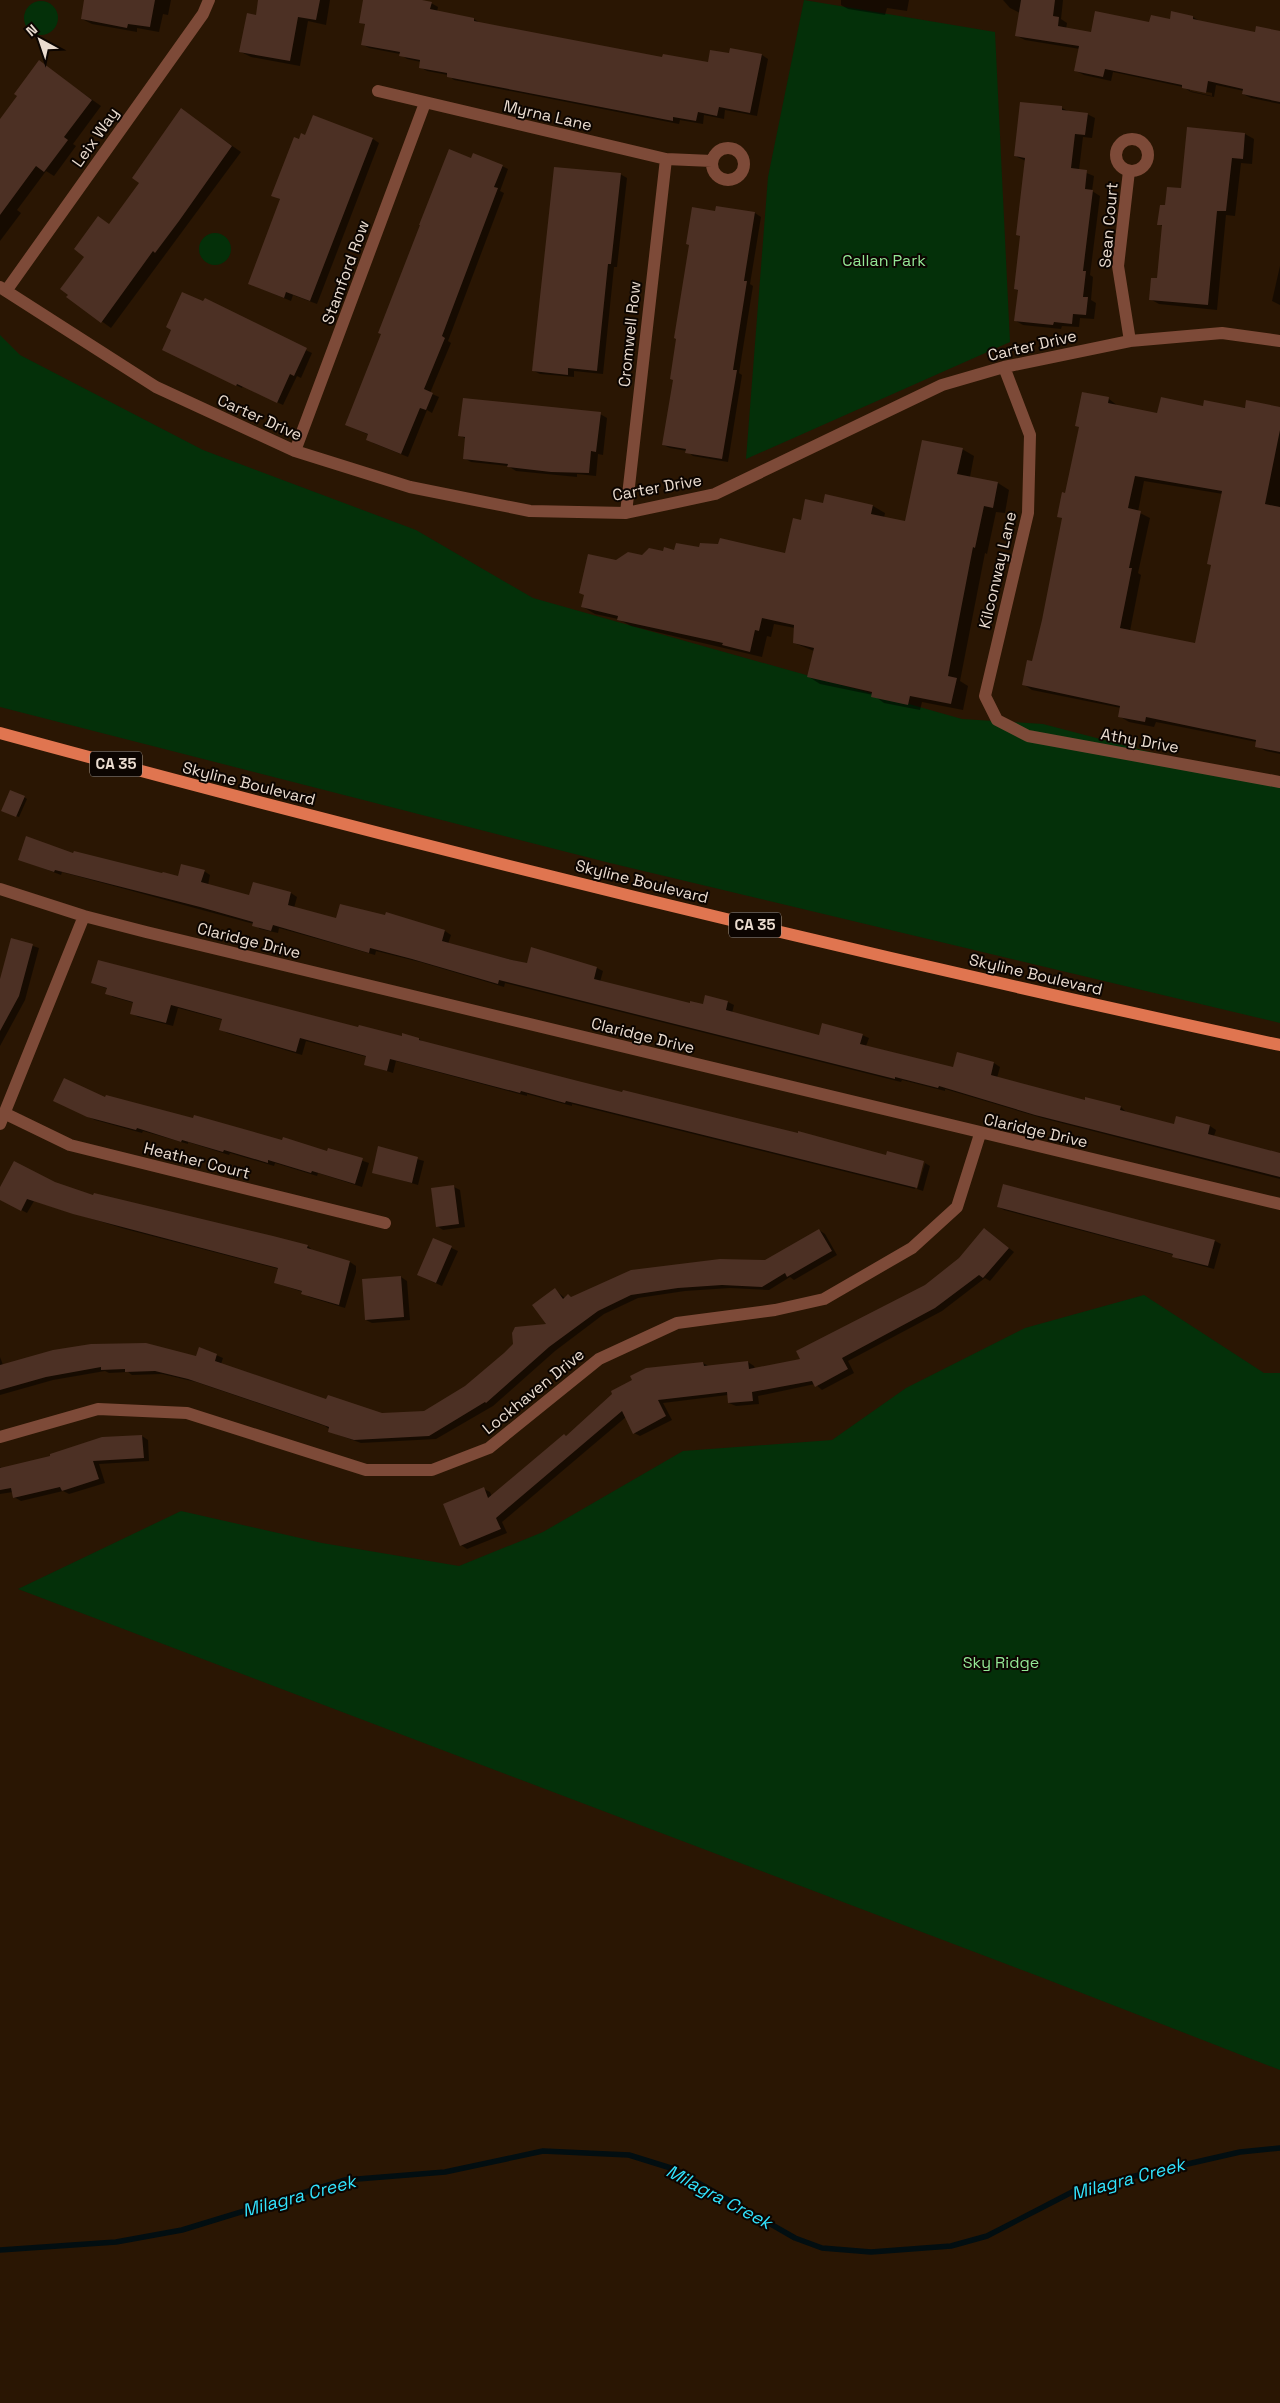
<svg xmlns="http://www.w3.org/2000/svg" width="1280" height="2403" font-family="'Space Grotesk',sans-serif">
  <rect width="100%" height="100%" fill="#2a1603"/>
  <path fill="#043009" d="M804,0L995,32L1010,342L746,459L768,177Z
    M24 18a17 17 0 1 1 34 0a17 17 0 1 1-34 0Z
    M199 249a16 16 0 1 1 32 0a16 16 0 1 1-32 0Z
    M0,335L20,355L203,450L416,530L533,598L962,719L1043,724L1280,786V1023L610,863L0,707Z
    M1144,1295L1264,1373H1280V2070L1038,1976L18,1589L181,1511L322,1543L459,1566L543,1532L683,1451L832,1440L906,1388L1025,1328Z"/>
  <path fill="#0007" fill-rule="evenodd" d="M86,0H171L168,15L163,14L159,32L137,28V32L92,24L82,19Z
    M260,0H330L326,25L308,21L300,66L251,57L241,52L257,16Z
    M364,0H417L431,3L438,7L437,12L474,19L480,23L663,59L709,63L730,55H762L768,59L757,116L725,110L724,119L704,115L703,124L680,120L679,124L454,80L448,75L427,71L420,67L421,62L407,59L400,54L369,48L362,44L366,25L360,22Z
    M841,0H909L907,11L887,8L885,15L848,9L841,5Z
    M1003,0H1063L1061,19L1067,23L1066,29L1092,33L1193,17L1201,22L1256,33L1280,32V104L1251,98L1243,94L1244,91L1216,85L1214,97L1191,92L1183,87L1113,72L1111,81L1084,75L1076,71L1080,49L1025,40L1017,36L1020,13L1010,8ZM1190,89L1212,93V96L1190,91Z
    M43,65L101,106L73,144L76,146L54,176L46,171L17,210L21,213L0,241V121Z
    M1021,103L1062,108L1070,112L1087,114L1095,118L1092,138L1083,137L1079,170L1094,176L1092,191L1100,196L1090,275L1093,277L1091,300L1096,303L1094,319L1080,318L1079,327L1062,326L1061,329L1023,325L1016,321L1019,291L1015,289L1021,237L1018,235L1026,161L1015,156Z
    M181,110L241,152L111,328L68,297L110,225L140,183Z
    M1188,128L1245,134L1254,139L1252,164L1241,163L1235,216L1226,215L1217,310L1159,304L1150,299L1158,279L1164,227L1159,224L1166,207L1182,190Z
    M373,139L379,143L317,304L293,295L291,301L257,287L281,200L273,195L300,140Z
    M472,159L502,166L508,169L500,191L504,193L448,341L451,343L430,393L439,397L432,413L427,410L408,457L373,443L369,435L347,425Z
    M620,174L627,178L617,267H614L603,374L574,371V377L540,374L534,371Z
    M716,212L755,213L761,217L750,284L753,286L739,373L742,375L728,462L693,456L687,451L670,448L663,445Z
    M1280,266V305L1272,301Z
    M204,303L312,353L301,378L297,376L283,405L243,386L242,388L170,353Z
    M1109,399L1118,406L1158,414L1204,407L1280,408V754L1266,751L1256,746L1257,742L1156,722L1154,727L1129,722L1119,716L1121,708L1032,690L1023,684L1033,662L1043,620L1063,519L1058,516ZM1144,481L1223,494L1212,566L1196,644L1130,631L1141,575L1138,573L1150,518L1138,512Z
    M600,414L607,418L603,455L598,454L596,476L577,474V477L516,471L508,466L471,462L464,458L466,439L460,435Z
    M962,449L974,456L970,477L998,483L1009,490L1005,513L996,512L987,554L985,553L960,681L968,686L963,710L922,702L920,710L884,703L873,695L820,684L809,677L814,651L794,643L795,628L774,624L771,637L767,636L762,657L631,626L618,619L595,614L583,607L616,562L700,548L786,554L801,521L824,505L826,496L873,506L885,513L884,518L906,523Z
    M24,797L27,799L19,817L5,812Z
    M74,854L179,877L204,871L210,875L208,885L250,896L291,893L297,897L294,908L337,919L445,931L451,935L448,944L528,964L532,949L597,968L603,971L600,982L691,1004L704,1005L728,1002L734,1005L732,1013L820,1037L862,1035L869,1038L866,1046L954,1069L994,1063L1000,1067L997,1078L1085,1102L1086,1098L1121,1107L1127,1113L1175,1125L1210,1126L1216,1130L1214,1136L1280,1154V1179L1042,1118L945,1089V1091L902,1080L901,1082L505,983L504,987L420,962L376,951L375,955L279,928L278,933L260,929L254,924L62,872L61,875L19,859Z
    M12,939L39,948L25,1000L0,1046V983Z
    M92,983L419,1039L425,1043L578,1083L887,1157L922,1162L915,1189L572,1104V1106L527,1094V1096L396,1061L393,1073L365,1064L367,1057L306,1041L302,1055L227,1033L221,1029L223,1020L178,1008L173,1026L138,1017L131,1013L134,1003L113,997L107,993L108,989Z
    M106,1099L328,1152L329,1149L369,1163L362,1187L318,1173L317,1176L275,1163L274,1166L230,1153L229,1155L188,1142V1144L143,1131L142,1133L95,1120L61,1104Z
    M379,1148L424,1161L418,1185L373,1172Z
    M925,1163L930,1166L923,1191L917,1189Z
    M54,1183L94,1197L95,1195L308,1246L313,1251L350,1262L356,1266V1272L345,1308L309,1297L303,1292L275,1283L279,1269L125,1229L34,1201L27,1213L0,1199V1189Z
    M1004,1186L1215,1241L1221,1244L1214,1269L1180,1260L1174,1255L1004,1210L998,1207Z
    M454,1187L460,1190L465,1227L443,1230L437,1226Z
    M985,1229L1014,1252L990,1281L985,1278L942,1311L848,1361L854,1373L822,1390L815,1384L758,1396L759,1404L736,1406L729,1403L728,1395L663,1403L672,1420L640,1436L634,1433L626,1417L502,1522L507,1533L467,1549L461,1545L484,1489L490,1492L492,1497L565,1435L567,1437L703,1363L710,1367L748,1362L754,1366L755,1369L802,1360L925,1286L960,1259Z
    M819,1230L825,1234L837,1255L794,1280L790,1277L769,1290L730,1288L685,1291L638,1298L604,1314L555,1351L493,1406L436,1439L361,1443L336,1434L325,1426L196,1382L162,1374L132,1375L128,1372L109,1373L105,1371L53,1380L0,1395V1357L3,1365L216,1355L223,1358L221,1364L327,1401L382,1415L425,1412L466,1387L548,1325L555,1290L565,1298H573L765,1262Z
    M434,1240L458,1251L442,1286L418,1275Z
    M401,1277L407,1281L410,1320L372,1323L366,1320Z
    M142,1436L148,1440L149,1461L99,1464L105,1483L69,1494L63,1491L21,1501L14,1497L13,1492L0,1494V1467L3,1469L52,1457L102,1438Z"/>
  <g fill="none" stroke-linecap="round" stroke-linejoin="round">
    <path stroke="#020e11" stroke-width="5.5" d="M0,2250L116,2242L182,2230L345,2180L445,2172L543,2151L629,2155L674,2169L795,2238L822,2248L871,2252L951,2246L987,2236L1078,2189L1240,2152L1280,2148"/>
  </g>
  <path fill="#4c3024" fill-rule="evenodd" d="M84,0H155L150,27L128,24L127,28L81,19Z
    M258,0H320L316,20L298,17L290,61L239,52L247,13L256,15Z
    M363,0H422L432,2L430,9L474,18V21L662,57L663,54L708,62L710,50L729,53L730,48L762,54L750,113L719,107L717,116L698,112L696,121L673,117V121L447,77V73L419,68L420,60L399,56L400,52L361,45L365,24L359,23Z
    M1021,0H1055L1053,16L1059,17L1058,26L1091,32L1095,11L1149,22L1151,15L1170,19L1171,11L1193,16V19L1255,32L1256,26L1280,31V102L1242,94L1243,89L1208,81L1206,93L1182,88V85L1105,69L1103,77L1074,71L1079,46L1015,36Z
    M39,60L92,100L64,137L68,140L44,172L36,166L0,215V119L17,96L14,94Z
    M1020,102L1062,106V110L1088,113L1085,135L1075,134L1071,168L1087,170L1085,189L1093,190L1083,271H1086L1083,297H1088L1086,315L1073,314L1072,324L1054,322L1053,325L1014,321L1018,290L1014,289L1020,236L1016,235L1025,158L1014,156Z
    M181,108L232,146L179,221L155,253L153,251L101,323L66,297L68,295L60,289L84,257L74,249L98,216L109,224L139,183L132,178Z
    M313,115L373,138L310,301L286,292L284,298L248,284L280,199L271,196L294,137L299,139L301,133L305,135Z
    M1187,127L1245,133L1243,159L1232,158L1226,211H1217L1208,305L1149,300L1151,278H1157L1162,225H1157L1160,205H1165L1167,187L1181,188Z
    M449,149L471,158L473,153L503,165L494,187L498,188L442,336L445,338L424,389L433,393L426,410L420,408L401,454L366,440L368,434L345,425L381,334L378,333L420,225H419Z
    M554,167L621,173L611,264H608L597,371L568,368V375L532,371Z
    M716,206L755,212L744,281H747L733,370H737L722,459L685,453L686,449L662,445L673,380L670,379L676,339L674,338L689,245L686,244L692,207L715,211Z
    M182,292L203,301L205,298L307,348L294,376L290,374L277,403L237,384L236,386L162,350L171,330L166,327Z
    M1082,392L1109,397L1108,403L1157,413L1161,397L1203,406L1204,400L1245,408L1246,400L1280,407V430L1265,504L1280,507V752L1255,747L1256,740L1146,717L1145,722L1118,717L1120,706L1022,685L1027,660L1032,661L1042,620L1062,518L1057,517L1062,492L1065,493L1079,427L1075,426ZM1135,476L1222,491L1207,564L1211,565L1195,643L1120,628L1132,568H1129L1141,511L1128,508Z
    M463,398L601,412L596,452L591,451L589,473L551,472L507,467L508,464L463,459L465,437L458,436Z
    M922,440L963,448L957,474L998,482L993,508L984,506L975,548L973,547L948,676L957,678L951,704L910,696L908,705L871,697L872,692L807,677L814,648L793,643L794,625L762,618L759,631L755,630L750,652L722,645L723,643L617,620L618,616L581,607L584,595L579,593L588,554L616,560L628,552L642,555L649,548L663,551L664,547L674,550L676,543L699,547L700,543L718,544L720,538L785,553L793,518L801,520L805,499L823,503L825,494L873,505L871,514L905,521Z
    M10,790L25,796L16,817L1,811Z
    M26,836L73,853L74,851L162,873L163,872L178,876L181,864L205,870L201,882L249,895L253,882L291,892L288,905L336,918L340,904L385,915L386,912L445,930L442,941L512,960L527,963L531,947L597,967L594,979L690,1003V1001L703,1004L705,995L728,1001L726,1010L819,1035L822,1023L863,1034L860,1044L953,1067L957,1052L994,1062L991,1075L1085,1100V1097L1121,1106L1120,1110L1174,1124L1176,1116L1210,1125L1208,1134L1280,1153V1177L1035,1115L939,1086L938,1088L895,1077V1079L499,980L498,984L412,959L370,948L369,953L273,925L271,931L252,926L253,922L200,907L55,870L54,872L18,860Z
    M11,938L33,944L19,996L0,1031V979Z
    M98,960L358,1027L359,1025L402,1036V1033L419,1038V1040L578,1081L622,1092L623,1090L798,1133V1131L886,1155L887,1151L924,1161L917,1188L566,1101L565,1103L521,1091L520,1093L390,1059L387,1071L364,1065L366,1056L300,1038L296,1052L219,1030L222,1019L171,1005L166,1023L130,1014L133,1002L105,994L107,988L91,983Z
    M64,1078L105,1097L106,1095L193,1118L194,1115L282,1140L283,1137L327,1151L328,1148L363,1158L355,1184L312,1171L311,1173L268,1160V1163L224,1150L223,1152L182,1140L181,1142L137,1128L136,1130L87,1117L53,1101Z
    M378,1146L418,1157L412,1183L372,1173Z
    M14,1161L55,1182L93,1195L94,1193L273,1236L308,1245L307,1248L350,1261L339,1305L301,1294L302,1291L274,1283L278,1268L73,1214L27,1199L21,1211L0,1200V1187Z
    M1003,1184L1215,1240L1208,1266L1172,1257L1173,1254L997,1207Z
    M454,1185L459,1224L436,1227L431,1188Z
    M984,1228L1009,1248L983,1278L979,1275L935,1308L842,1358L848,1369L815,1387L812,1381L752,1392L753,1401L728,1403L727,1392L658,1400L666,1416L633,1434L622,1411L496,1518L501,1529L460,1546L443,1504L484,1487L488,1498L564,1434L566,1436L612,1394L611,1391L632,1380L630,1376L646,1368L703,1362L704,1366L748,1361L749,1369L800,1359L796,1351L925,1285L959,1258Z
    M819,1229L832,1251L787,1277L785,1273L762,1287L722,1285L678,1288L631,1295L598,1311L549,1347L486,1403L485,1402L429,1436L354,1440L328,1432L329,1427L318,1423L188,1379L155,1371L125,1372V1369L101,1370V1367L46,1377L0,1390V1365L53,1350L91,1344L146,1343L196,1356L199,1347L217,1354L215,1361L326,1399L328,1395L382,1413L424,1411L465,1386L504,1353L513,1344L512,1333L515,1327L546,1324L532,1305L555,1288L563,1299L568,1294L571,1297L631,1270L720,1259L765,1260Z
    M433,1238L452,1246L436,1283L417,1275Z
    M401,1276L404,1317L365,1320L362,1279Z
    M142,1435L144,1458L93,1461L99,1479L62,1491L60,1487L13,1498L11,1488L0,1490V1468L50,1456V1454L102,1437Z"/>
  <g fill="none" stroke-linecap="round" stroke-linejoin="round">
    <path stroke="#7d4a38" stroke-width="12" d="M378,91L666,159L712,161
      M1116 155a16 16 0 1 1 32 0a16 16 0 1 1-32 0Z
      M712 164a16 16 0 1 1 32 0a16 16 0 1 1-32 0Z
      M1129,171L1118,266L1130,341
      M0,287L156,387L295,451L410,487L530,511L626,513L715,494L942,385L1004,367L1130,341L1222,333L1280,341
      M6,291L203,14L209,0
      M1004,367L1030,435L1028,513L985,696L997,720L1028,736L1280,782
      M295,451L425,103
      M626,513L666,159
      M0,889L84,916L146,932L1280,1204
      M6,1114L70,1145L385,1223
      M0,1124L84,916
      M0,1437L98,1409L187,1413L366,1470H432L489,1448L599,1359L677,1323L775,1310L824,1299L912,1248L957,1207L980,1134"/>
    <path stroke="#e07550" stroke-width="12" d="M0,733C423,848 851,953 1280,1045"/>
  </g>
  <g text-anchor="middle" stroke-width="4" stroke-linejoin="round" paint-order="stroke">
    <g fill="#0c0501" stroke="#a79c92" stroke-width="1">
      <rect x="90" y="751.5" width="52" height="25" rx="4"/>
      <rect x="729" y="912.5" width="52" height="25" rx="4"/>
    </g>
    <g font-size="15" font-weight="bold" fill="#eadcd0">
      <text x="116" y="769">CA 35</text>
      <text x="755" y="930">CA 35</text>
    </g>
    <g font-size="16" fill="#eadcd0" stroke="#0c0501">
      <text transform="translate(548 115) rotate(13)" y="6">Myrna Lane</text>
      <text transform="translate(95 137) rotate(-55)" y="6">Leix Way</text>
      <text transform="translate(1108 225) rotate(-85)" y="6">Sean Court</text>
      <text transform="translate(345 272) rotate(-70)" y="6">Stamford Row</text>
      <text transform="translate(629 334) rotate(-84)" y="6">Cromwell Row</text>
      <text transform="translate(1032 345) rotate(-13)" y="6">Carter Drive</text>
      <text transform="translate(260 417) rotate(24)" y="6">Carter Drive</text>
      <text transform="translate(657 487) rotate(-10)" y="6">Carter Drive</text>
      <text transform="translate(997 570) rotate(-77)" y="6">Kilconway Lane</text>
      <text transform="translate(1140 740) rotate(10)" y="6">Athy Drive</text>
      <text transform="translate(249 783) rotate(14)" y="6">Skyline Boulevard</text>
      <text transform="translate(642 881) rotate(14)" y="6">Skyline Boulevard</text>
      <text transform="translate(249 940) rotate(14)" y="6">Claridge Drive</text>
      <text transform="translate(1036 974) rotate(13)" y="6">Skyline Boulevard</text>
      <text transform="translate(643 1035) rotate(14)" y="6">Claridge Drive</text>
      <text transform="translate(1036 1130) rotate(13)" y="6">Claridge Drive</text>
      <text transform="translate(197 1160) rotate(14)" y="6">Heather Court</text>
      <text transform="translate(533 1391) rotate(-39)" y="6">Lockhaven Drive</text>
    </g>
    <g font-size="16" fill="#94e795" stroke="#0c0501">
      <text x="884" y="266">Callan Park</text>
      <text x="1001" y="1668">Sky Ridge</text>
    </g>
    <g font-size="18" font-style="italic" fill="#32e3fe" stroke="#0c0501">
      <text transform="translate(1128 2179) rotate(-15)" y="6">Milagra Creek</text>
      <text transform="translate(299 2196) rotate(-15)" y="6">Milagra Creek</text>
      <text transform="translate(719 2197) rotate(28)" y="6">Milagra Creek</text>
    </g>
  </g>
  <g transform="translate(40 40) rotate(320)" stroke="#0c0501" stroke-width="4" paint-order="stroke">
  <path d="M0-4L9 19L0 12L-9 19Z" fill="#eadcd0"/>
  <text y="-8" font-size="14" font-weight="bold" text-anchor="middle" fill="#eadcd0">N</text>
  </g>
</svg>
